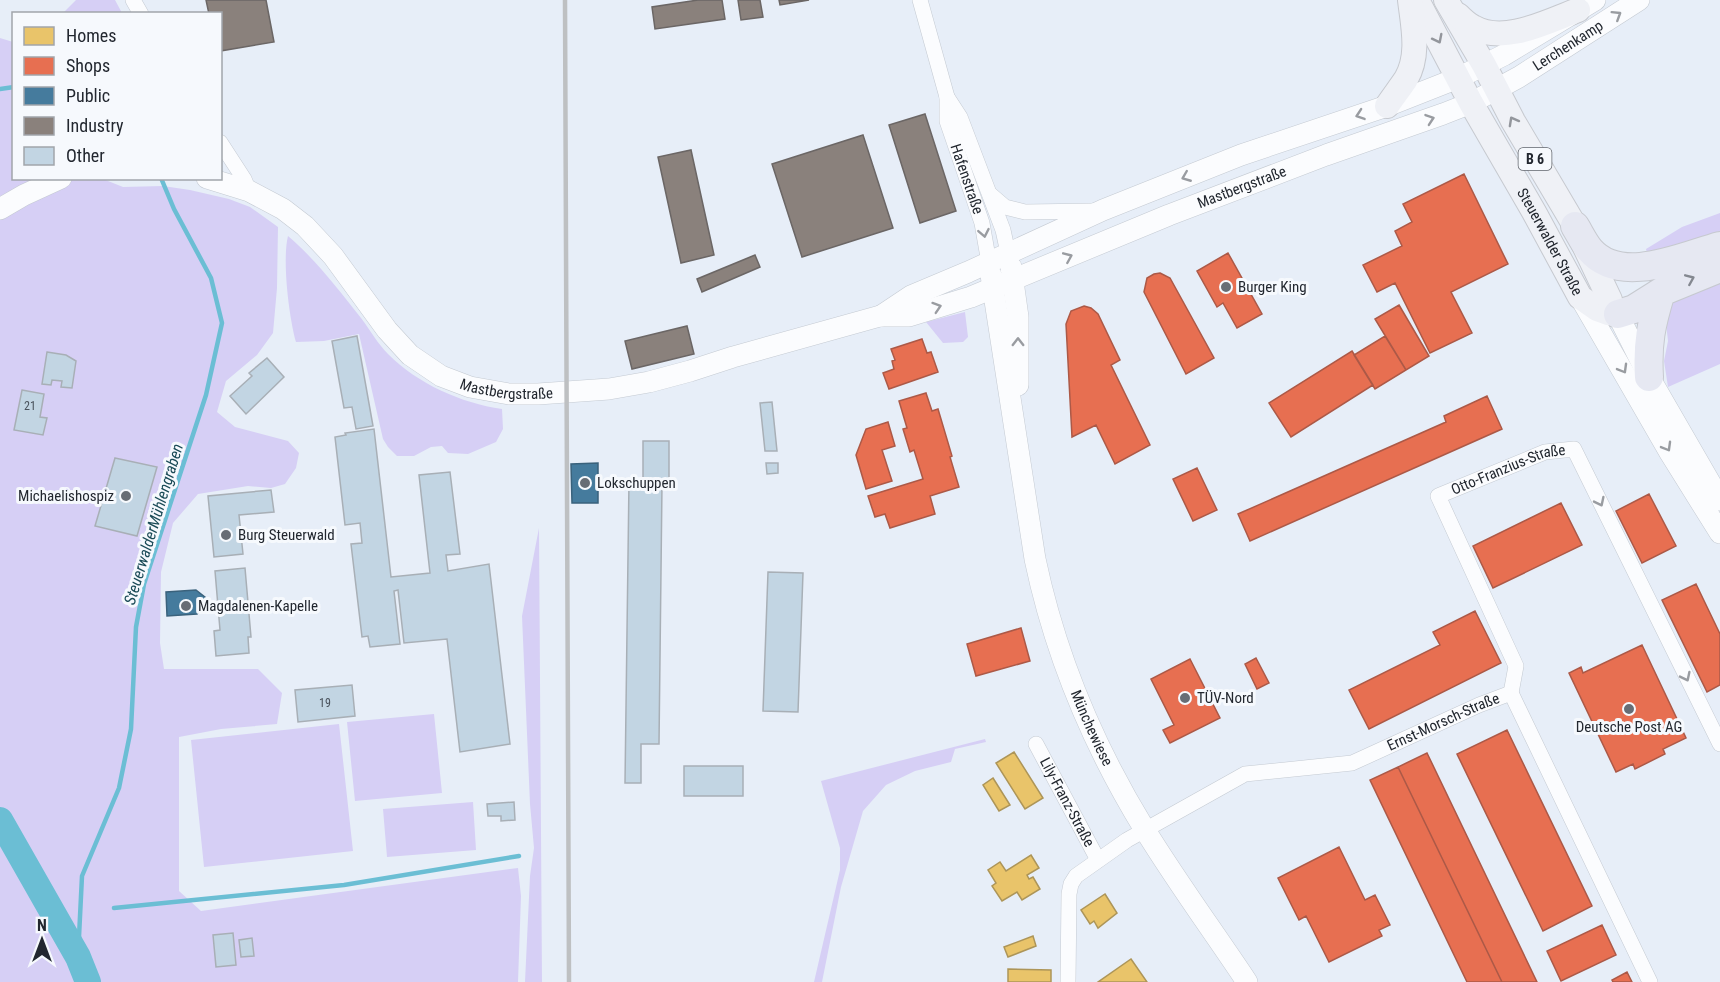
<svg xmlns="http://www.w3.org/2000/svg" width="1720" height="982" font-family="'Roboto Condensed',sans-serif">
  <rect width="100%" height="100%" fill="#e7eef8"/>
  <path fill="#d6cff5" d="M76,0H115L122,13H63Z
    M0,38L13,42L14,178L103,179L123,187L163,186L190,190L229,199L250,207L278,227L277,288L273,333L257,355L226,381L217,412L235,427L288,441L299,453L296,468L285,484L271,488L248,486L198,494L173,523L161,572L160,643L164,669H258L282,693L277,724L221,729L179,737V891L201,911L518,868L521,896L518,982H0Z
    M1720,213V364L1668,387L1664,361L1668,341L1666,323L1646,249L1682,227Z
    M288,236C316,260 338,289 361,318C370,330 378,344 388,354C418,384 461,403 502,409L503,429L496,442L468,454L448,453L442,446L431,447L414,456H397L388,447L383,439L359,334L324,341L296,342C289,317 282,260 288,236Z
    M965,312L968,337L963,342L943,343L926,322Z
    M539,528L542,982H525L530,876L534,848L530,804L522,616Z
    M434,714L442,793L355,801L347,722Z
    M339,724L353,851L204,867L191,740Z
    M985,739L986,742L955,749L951,762L915,771L886,785L863,811L841,887L822,982H814L840,870V848L821,781Z
    M473,802L476,850L387,857L383,809Z"/>
  <path fill="#e9c46a" stroke="#ad9558" stroke-width="1.5" d="M1014,752L1043,798L1025,809L996,763Z
    M993,778L1010,805L999,811L983,785Z
    M1031,855L1039,868L1027,875L1029,879L1033,877L1040,889L1022,900L1017,892L1002,901L992,886L996,883L988,870L1000,862L1006,871Z
    M1105,894L1117,913L1098,928L1094,921L1090,924L1081,910Z
    M1033,936L1036,946L1008,957L1004,947Z
    M1131,959L1147,982H1098Z
    M1008,969L1051,970V982H1008Z"/>
  <path fill="#e76f51" stroke="#ac5947" stroke-width="1.5" d="M1464,174L1508,264L1451,292L1472,333L1430,353L1395,283L1377,292L1363,265L1402,246L1395,231L1412,222L1403,204Z
    M1228,253L1262,314L1237,328L1223,303L1217,307L1197,271Z
    M1160,273L1170,278L1214,358L1186,374L1144,292L1147,278L1154,274Z
    M1399,305L1429,356L1406,370L1375,319Z
    M1084,306L1091,308L1098,314L1120,360L1111,365L1150,445L1115,464L1096,425L1072,437L1066,324L1071,311Z
    M1385,336L1406,370L1375,389L1354,355Z
    M922,339L927,353L931,352L938,372L889,389L883,373L894,369L892,361L895,360L891,349Z
    M1352,351L1373,385L1291,437L1269,403Z
    M926,393L932,411L938,409L952,456L950,457L959,487L930,496L935,514L890,528L885,514L875,517L868,496L923,479L914,450L910,452L903,429L907,428L899,401Z
    M1487,396L1502,429L1250,541L1238,514L1446,422L1444,416Z
    M888,422L895,446L882,450L892,481L866,489L856,455L866,429Z
    M1197,468L1217,510L1193,521L1173,479Z
    M1649,494L1676,546L1642,563L1616,511Z
    M1561,503L1582,545L1493,588L1473,546Z
    M1696,584L1720,634V685L1707,692L1662,600Z
    M1475,611L1501,663L1369,729L1349,690L1440,645L1433,632Z
    M1021,628L1030,661L976,676L967,644Z
    M1642,645L1686,738L1663,749L1665,754L1635,769L1633,764L1616,772L1569,673L1581,667L1583,673Z
    M1256,658L1269,683L1257,689L1245,664Z
    M1190,659L1220,718L1170,743L1163,730L1174,725L1151,679Z
    M1507,730L1592,906L1543,931L1457,754Z
    M1427,753L1537,982H1502L1398,767Z
    M1398,767L1502,982H1467L1370,780Z
    M1339,847L1365,900L1375,895L1390,925L1379,930L1382,936L1329,962L1306,916L1299,920L1278,878Z
    M1602,925L1616,955L1561,981L1547,951Z
    M1627,972L1632,982H1613L1612,980Z"/>
  <path fill="#457b9d" stroke="#3a627c" stroke-width="1.5" d="M598,463V503H572L571,464Z
    M196,590L206,598L207,607L197,614L167,616L166,592Z"/>
  <path fill="#8a817c" stroke="#6b6665" stroke-width="1.5" d="M206,0H266L274,42L220,51V14H209Z
    M698,0H722L725,19L655,29L652,7Z
    M738,0H760L763,17L741,20Z
    M779,0H809L780,5Z
    M925,114L956,211L920,223L889,125Z
    M863,135L893,228L802,257L772,164Z
    M691,150L714,255L681,263L658,157Z
    M755,255L760,267L702,292L697,279Z
    M687,326L694,354L632,369L625,341Z"/>
  <g fill="none" stroke-linecap="round" stroke-linejoin="round">
    <path stroke="#6bbed4" stroke-width="4.5" d="M0,89L14,87
      M114,908L344,885L519,856
      M78,957L82,876L119,788L131,729L136,627L144,584L206,395L222,323L211,278L174,209L161,178"/>
    <path stroke="#6bbed4" stroke-width="26" d="M0,820L78,957L88,982"/>
  </g>
  <path fill="#c2d5e3" stroke="#a8afb6" stroke-width="1.5" d="M357,336L373,426L356,429L352,407L344,408L332,341Z
    M47,352L66,355L76,361L72,388L61,387L62,381L52,380L51,385L42,384Z
    M267,358L284,377L246,414L230,396L252,376L249,373Z
    M22,390L44,394L40,417L47,418L43,435L14,430Z
    M772,402L777,451H765L760,403Z
    M374,429L391,577L430,573L419,475L450,472L460,554L446,555L448,571L489,564L510,744L460,752L447,639L404,643L398,590L394,591L400,644L370,647L368,636L362,637L351,544L362,543L360,523L345,525L335,437L346,435L345,433Z
    M643,441H669V484H662L659,744H641V783H625L629,481H643Z
    M115,458L157,467L137,536L95,526Z
    M766,463H778V473L767,474Z
    M271,490L274,512L239,515L243,554L214,557L208,496Z
    M245,568L251,637H248L249,653L216,656L214,631L220,630L215,571Z
    M768,572L803,573L798,712L763,711Z
    M352,685L355,716L298,722L295,690Z
    M684,766H743V796H684Z
    M514,802L515,820L501,821V816H488L487,804Z
    M233,933L236,965L216,967L213,935Z
    M252,938L254,956L241,957L239,940Z"/>
  <g fill="none" stroke-linecap="round" stroke-linejoin="round">
    <g stroke="#c4cad2" stroke-width="16">
      <g id="street">
        <path d="M133,0L141,14"/>
        <path id="s1" d="M920,0L947,97V121L982,223L989,263"/>
        <path d="M947,97L960,117L1003,230L1008,253"/>
        <path d="M220,142L244,179L249,191"/>
        <path d="M991,195L1005,207L1025,212L1094,211"/>
        <path id="s2" d="M1511,693L1516,666L1438,496L1545,452L1574,449L1720,744"/>
        <path id="s3" d="M1036,744L1098,860"/>
        <path id="s4" d="M1068,982L1069,894L1071,884L1076,876L1127,840L1245,774L1352,763L1479,705L1511,693L1650,982"/>
      </g>
    </g>
    <g stroke="#c4cad2" stroke-width="22">
      <g id="secondary">
        <path id="s5" d="M207,178L249,191L283,209L305,226L333,256L387,330L410,355L441,376L470,387L509,394H538L609,389L649,382L690,371L733,357L880,316H909L971,297L1169,215L1326,155L1443,114L1471,103L1519,77L1639,0"/>
        <path d="M0,209L24,195L61,178"/>
        <path d="M1011,267L1018,317V385"/>
        <path id="s6" d="M991,275L1035,559C1055,654 1094,747 1145,830C1177,882 1213,931 1247,982"/>
        <path d="M1580,297L1670,453L1720,533"/>
        <path d="M1612,303L1649,377L1720,500"/>
        <path d="M881,316L911,296L968,272L1103,210L1241,155L1387,106L1458,78L1504,55L1595,0"/>
      </g>
    </g>
    <g stroke="#c6c9cf" stroke-width="26">
      <g id="primary">
        <path id="s7" d="M1417,0L1471,103L1534,212L1580,297L1597,309L1608,313L1618,314"/>
        <path d="M1446,0L1484,65L1513,121L1575,226L1610,300"/>
        <path d="M1458,15C1462,19 1467,24 1473,27C1504,45 1548,21 1578,10"/>
        <path d="M1387,106C1393,97 1400,88 1406,79C1420,55 1413,26 1410,0"/>
      </g>
    </g>
    <g stroke="#c6c9cf" stroke-width="30">
      <path id="highway" d="M1575,226C1580,234 1584,243 1590,250C1621,286 1683,256 1720,246
        M1618,314L1634,309L1661,292L1720,268
        M1649,377C1647,343 1651,325 1661,292"/>
    </g>
    <use href="#street" stroke="#fbfcfe" stroke-width="15"/>
    <use href="#secondary" stroke="#fbfcfe" stroke-width="21"/>
    <use href="#primary" stroke="#eff1f6" stroke-width="24"/>
    <use href="#highway" stroke="#e6e8f2" stroke-width="28"/>
    <path stroke="#bec0c2" stroke-width="4.5" d="M565,0L569,982"/>
  </g>
  <defs><path id="oneway-chevron" d="M-2-3.5L2.5 0L-2 3.5" fill="none" stroke-width="1.6" stroke-linecap="round" stroke-linejoin="round" transform="scale(1.5)"/></defs>
  <g stroke="#999ca1">
    <use href="#oneway-chevron" transform="translate(1617 15) rotate(-32)"/>
    <use href="#oneway-chevron" transform="translate(1360 115) rotate(161)"/>
    <use href="#oneway-chevron" transform="translate(1430 119) rotate(-19)"/>
    <use href="#oneway-chevron" transform="translate(1186 177) rotate(158)"/>
    <use href="#oneway-chevron" transform="translate(984 233) rotate(79)"/>
    <use href="#oneway-chevron" transform="translate(1068 257) rotate(-23)"/>
    <use href="#oneway-chevron" transform="translate(937 307) rotate(-18)"/>
    <use href="#oneway-chevron" transform="translate(1018 342) rotate(-90)"/>
    <use href="#oneway-chevron" transform="translate(1623 369) rotate(60)"/>
    <use href="#oneway-chevron" transform="translate(1667 447) rotate(60)"/>
    <use href="#oneway-chevron" transform="translate(1600 502) rotate(64)"/>
    <use href="#oneway-chevron" transform="translate(1686 677) rotate(64)"/>
  </g>
  <g stroke="#93969c">
    <use href="#oneway-chevron" transform="translate(1438 39) rotate(63)"/>
    <use href="#oneway-chevron" transform="translate(1513 121) rotate(-119)"/>
  </g>
  <use stroke="#848890" href="#oneway-chevron" transform="translate(1690 279) rotate(-23)"/>
  <g fill="#676d75" stroke="#f6f9fd" stroke-width="2">
    <circle cx="1226" cy="287" r="6"/>
    <circle cx="585" cy="483" r="6"/>
    <circle cx="126" cy="496" r="6"/>
    <circle cx="226" cy="535" r="6"/>
    <circle cx="186" cy="606" r="6"/>
    <circle cx="1185" cy="698" r="6"/>
    <circle cx="1629" cy="709" r="6"/>
  </g>
  <g text-anchor="middle" stroke-width="6" stroke-linejoin="round" paint-order="stroke">
    <g font-size="12" fill="#4a525c">
      <text x="30" y="410">21</text>
      <text x="325" y="707">19</text>
    </g>
    <rect fill="#f6f9fd" stroke="#62666d" stroke-width="1.5" x="1518.5" y="148" width="33" height="22" rx="4.5"/>
    <g font-size="14" font-weight="bold" fill="#22272f">
      <text x="1535" y="164">B 6</text>
    </g>
    <g font-size="15" fill="#22272f" stroke="#f6f9fd">
      <text dy="5" stroke="none"><textPath href="#s5" startOffset="1509">Lerchenkamp</textPath></text>
      <text dy="5" stroke="none"><textPath href="#s1" startOffset="186">Hafenstraße</textPath></text>
      <text dy="5" stroke="none"><textPath href="#s5" startOffset="1152">Mastbergstraße</textPath></text>
      <text dy="5" stroke="none"><textPath href="#s7" startOffset="276">Steuerwalder Straße</textPath></text>
      <text dy="5" stroke="none"><textPath href="#s5" startOffset="382">Mastbergstraße</textPath></text>
      <text dy="5" stroke="none"><textPath href="#s2" startOffset="290">Otto-Franzius-Straße</textPath></text>
      <text dy="5" stroke="none"><textPath href="#s4" startOffset="513">Ernst-Morsch-Straße</textPath></text>
      <text dy="5" stroke="none"><textPath href="#s6" startOffset="466">Münchewiese</textPath></text>
      <text dy="5" stroke="none"><textPath href="#s3" startOffset="66">Lily-Franz-Straße</textPath></text>
    </g>
    <g font-size="15" fill="#22272f" stroke="#f6f9fd" text-anchor="start">
      <text x="1238" y="292">Burger King</text>
      <text x="597" y="488">Lokschuppen</text>
      <text x="114" y="501" text-anchor="end">Michaelishospiz</text>
      <text x="238" y="540">Burg Steuerwald</text>
      <text x="198" y="611">Magdalenen-Kapelle</text>
      <text x="1197" y="703">TÜV-Nord</text>
      <text x="1629" y="732" text-anchor="middle">Deutsche Post AG</text>
    </g>
    <g font-size="16" font-style="italic" fill="#1b4b57" stroke="#f6f9fd">
      <text transform="translate(153 524) rotate(-73)" y="6">SteuerwalderMühlengraben</text>
    </g>
  </g>
  <rect x="12" y="12" width="210" height="168" fill="#f6f9fd" stroke="#a1a5ab" stroke-width="1.5"/>
  <rect x="24" y="27" width="30" height="18" fill="#e9c46a" stroke="#a1a5ab" stroke-width="1.5"/>
  <text x="66" y="42" font-size="18" fill="#22272f">Homes</text>
  <rect x="24" y="57" width="30" height="18" fill="#e76f51" stroke="#a1a5ab" stroke-width="1.5"/>
  <text x="66" y="72" font-size="18" fill="#22272f">Shops</text>
  <rect x="24" y="87" width="30" height="18" fill="#457b9d" stroke="#a1a5ab" stroke-width="1.5"/>
  <text x="66" y="102" font-size="18" fill="#22272f">Public</text>
  <rect x="24" y="117" width="30" height="18" fill="#8a817c" stroke="#a1a5ab" stroke-width="1.5"/>
  <text x="66" y="132" font-size="18" fill="#22272f">Industry</text>
  <rect x="24" y="147" width="30" height="18" fill="#c2d5e3" stroke="#a1a5ab" stroke-width="1.5"/>
  <text x="66" y="162" font-size="18" fill="#22272f">Other</text>
  <g transform="translate(42 940)" stroke="#f6f9fd" stroke-width="4.5" paint-order="stroke">
  <path d="M0-4.5L10 22L0 15L-10 22Z" fill="#22272f"/>
  <text y="-9" font-size="16" font-weight="bold" text-anchor="middle" fill="#22272f">N</text>
  </g>
</svg>
